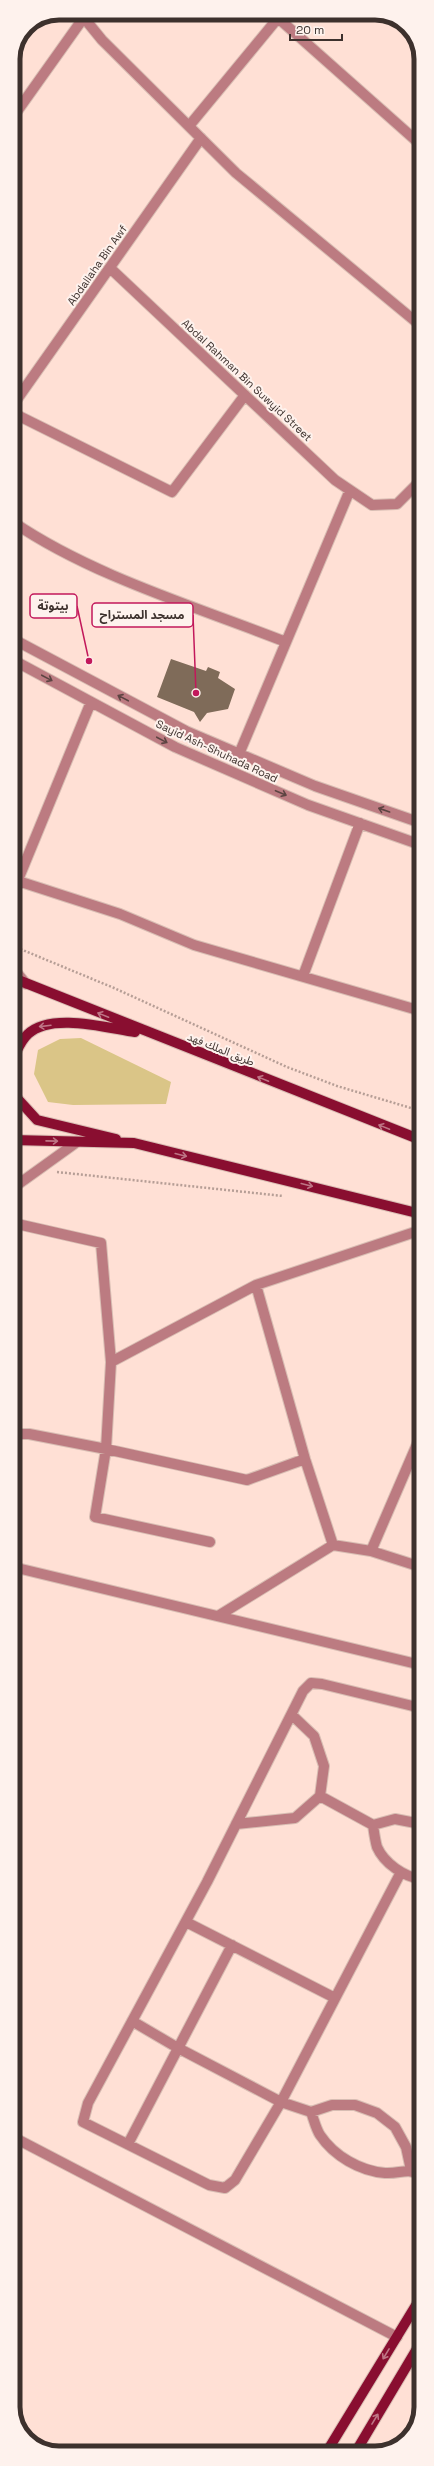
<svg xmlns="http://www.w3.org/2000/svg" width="434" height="2466" font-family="'Space Grotesk','Noto Sans Arabic',sans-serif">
  <rect width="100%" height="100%" fill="#ffe0d5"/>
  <path fill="#dac587" d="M81,1038L171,1082L166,1104L73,1105L48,1102L34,1074L38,1050L60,1039Z"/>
  <path fill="#7f6b59" d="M171,659L206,671L208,667L220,672L218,678L235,689L228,709L207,713L200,722L194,712L157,697Z"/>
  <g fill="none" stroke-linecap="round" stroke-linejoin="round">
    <g stroke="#d8bdb3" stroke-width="12">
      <path id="minor" d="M80,13L102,40L236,173L421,326
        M278,18L421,145
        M13,117L87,13
        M189,126L278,18L279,13
        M110,268L335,480L372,505L397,504L421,480
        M13,405L201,138
        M13,413L172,492L245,395
        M13,522C92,576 197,607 286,642
        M13,639L186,731L315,786L421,823
        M13,660L175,747L308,805L421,845
        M239,754L350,490
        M18,881L120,914L194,945L421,1011
        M13,892L91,702
        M13,968L26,984
        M303,976L360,823
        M13,1188L77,1142
        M13,1223L101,1243L111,1362L106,1449L95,1517L210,1542
        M256,1285L305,1459L333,1545L371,1551L421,1567
        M111,1362L256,1285L421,1230
        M13,1434H29L106,1449L247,1480L305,1459
        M371,1551L421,1435
        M13,1567L421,1665
        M218,1616L333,1545
        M320,1796L373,1825L395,1819L421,1824
        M236,1824L295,1818L320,1796L324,1766L314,1736L292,1715
        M373,1825C374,1832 375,1840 377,1847C384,1863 404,1877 421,1879
        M186,1922L335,1998
        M132,2021L178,2048L281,2102L401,1872
        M311,2112C314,2120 316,2129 320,2135C334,2156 360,2171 385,2173C401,2174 406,2167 421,2175
        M13,2137L397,2337
        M128,2144L232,1945
        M411,2170L406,2147L395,2127L377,2113L355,2105H332L311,2112L281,2102L235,2180L225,2188L209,2185L83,2122L88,2103L207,1882L303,1691L311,1683L322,1684L421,1708"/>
    </g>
    <g stroke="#d8bdb3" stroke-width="12">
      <path id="major" d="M13,978L421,1140
        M13,1058C17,1051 21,1040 28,1034C51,1012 107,1028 135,1032
        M13,1075L16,1097L37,1120L116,1139
        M13,1140L134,1143L421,1214
        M326,2453L421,2297
        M355,2453L421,2342"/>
    </g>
    <path stroke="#b69e96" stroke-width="2.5" stroke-dasharray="2 2" stroke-linecap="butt" d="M13,946L114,988L287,1067L337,1086L421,1111
      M57,1172L283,1196"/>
    <use href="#minor" stroke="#bc7b81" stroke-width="10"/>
    <use href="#major" stroke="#890e30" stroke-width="10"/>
  </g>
  <defs><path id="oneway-shaft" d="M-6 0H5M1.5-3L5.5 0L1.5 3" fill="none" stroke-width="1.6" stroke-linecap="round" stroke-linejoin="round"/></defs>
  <g stroke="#5d4442">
    <use href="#oneway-shaft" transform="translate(47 678) rotate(28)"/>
    <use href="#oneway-shaft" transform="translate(123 698) rotate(-152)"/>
    <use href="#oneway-shaft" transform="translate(162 740) rotate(28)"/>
    <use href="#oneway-shaft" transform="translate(281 793) rotate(23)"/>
    <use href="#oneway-shaft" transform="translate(384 810) rotate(-161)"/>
  </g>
  <g stroke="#be7585">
    <use href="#oneway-shaft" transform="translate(103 1015) rotate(-158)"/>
    <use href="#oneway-shaft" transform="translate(45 1026) rotate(173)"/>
    <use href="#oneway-shaft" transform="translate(263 1079) rotate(-158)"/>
    <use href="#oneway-shaft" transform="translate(384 1127) rotate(-158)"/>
    <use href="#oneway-shaft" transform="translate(52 1141) rotate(1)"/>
    <use href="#oneway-shaft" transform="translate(181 1155) rotate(14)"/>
    <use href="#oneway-shaft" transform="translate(307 1185) rotate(14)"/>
    <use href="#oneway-shaft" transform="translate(386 2354) rotate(121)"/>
    <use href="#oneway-shaft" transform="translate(375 2419) rotate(-59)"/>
  </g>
  <g text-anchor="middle" stroke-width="4" stroke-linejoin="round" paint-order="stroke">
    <g font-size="11" fill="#3d312d" stroke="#fef2ed">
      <text transform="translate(97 265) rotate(-55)" y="4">Abdallaha Bin Awf</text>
      <text transform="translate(247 380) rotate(43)" y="4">Abdal Rahman Bin Suwyid Street</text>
      <text transform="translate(217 751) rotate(25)" y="4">Sayid Ash-Shuhada Road</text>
      <text transform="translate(221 1049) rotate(22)" y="4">طريق الملك فهد</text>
    </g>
  </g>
  <path d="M0 0H434V2466H0ZM59 20H375A39 39 0 0 1 414 59V2407A39 39 0 0 1 375 2446H59A39 39 0 0 1 20 2407V59A39 39 0 0 1 59 20Z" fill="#fef2ed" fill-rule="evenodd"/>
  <path fill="none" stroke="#3d312d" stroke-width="5" d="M59 20H375A39 39 0 0 1 414 59V2407A39 39 0 0 1 375 2446H59A39 39 0 0 1 20 2407V59A39 39 0 0 1 59 20Z"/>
  <path fill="none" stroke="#c2185b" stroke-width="1.5" d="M89 661L77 606M196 693L193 615"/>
  <g fill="#c2185b" stroke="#fef2ed" stroke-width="1.5">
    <circle cx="89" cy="661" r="4"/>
    <circle cx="196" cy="693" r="4"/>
  </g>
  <g fill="#fef2ed" stroke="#c2185b" stroke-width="1.5">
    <rect x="30" y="594" width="47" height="24" rx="4"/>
    <rect x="92" y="603" width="101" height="24" rx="4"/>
  </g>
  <g font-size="12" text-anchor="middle" font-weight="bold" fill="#3d312d">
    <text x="53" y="610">بيتوتة</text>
    <text x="142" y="619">مسجد المستراح</text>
  </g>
  <path d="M290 34v6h52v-6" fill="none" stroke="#3d312d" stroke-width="2"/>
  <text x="296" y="34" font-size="12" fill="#3d312d" stroke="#fef2ed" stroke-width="3" paint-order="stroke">20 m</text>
</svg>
